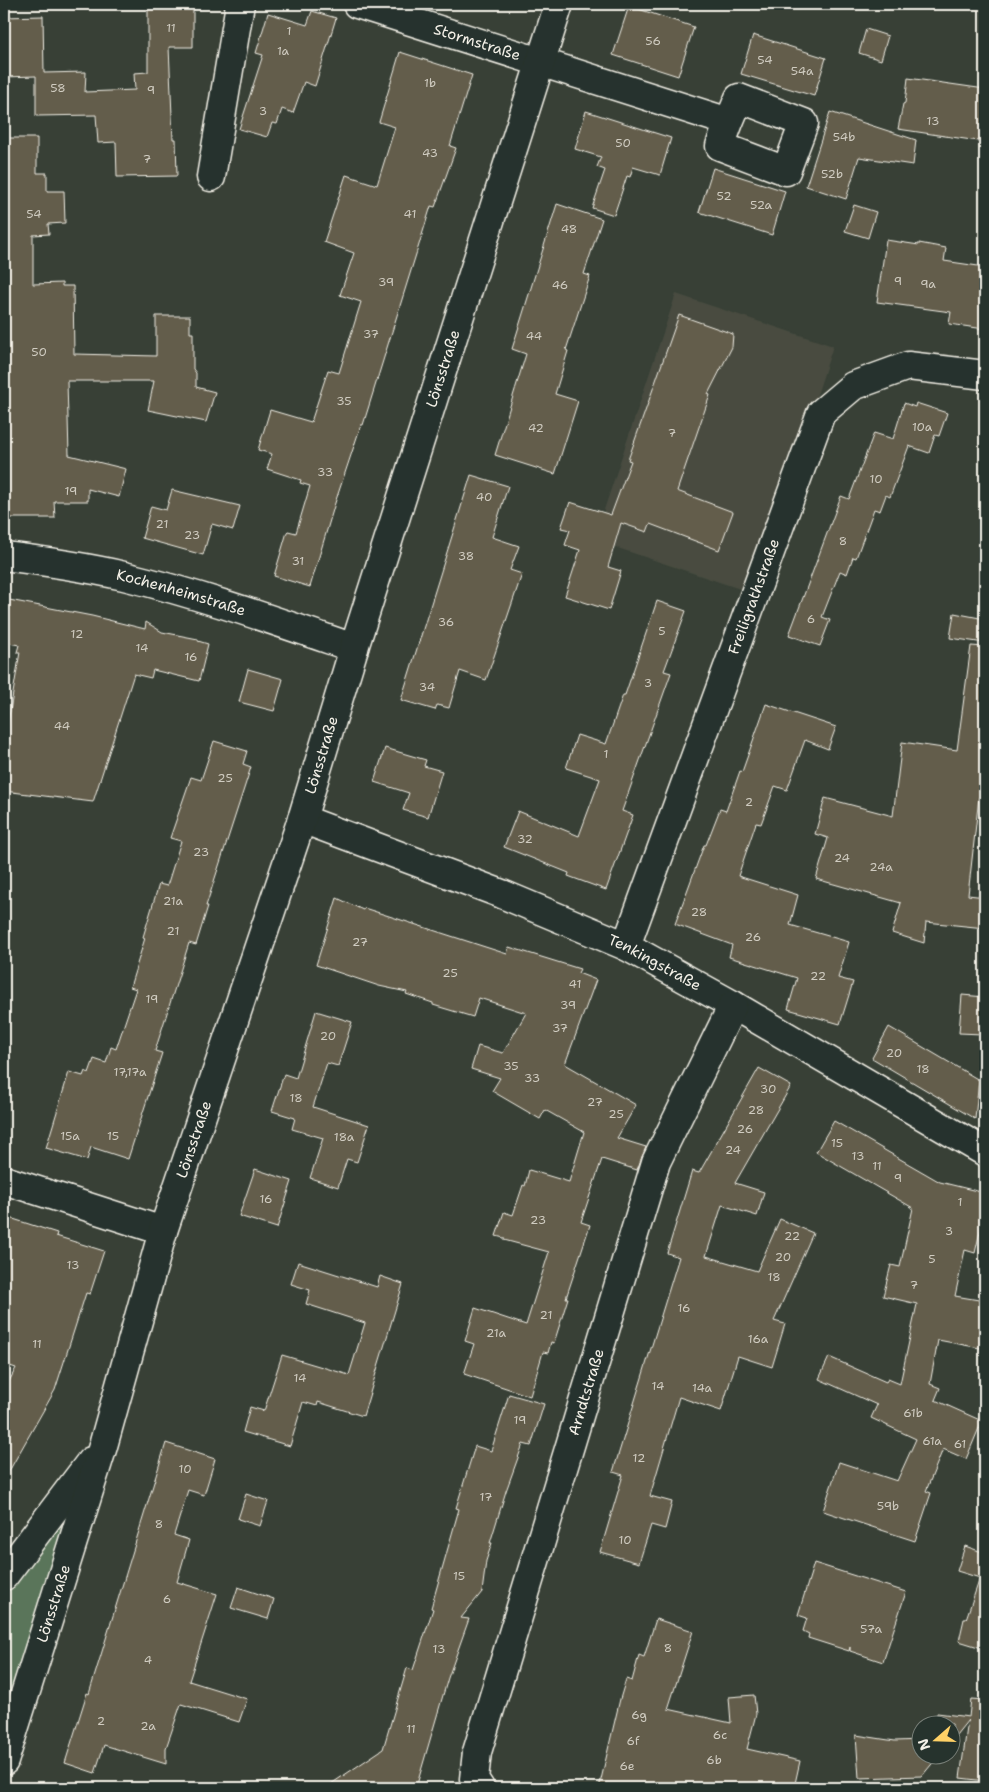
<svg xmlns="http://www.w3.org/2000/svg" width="989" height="1792" font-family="'Shantell Sans',sans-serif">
  <rect width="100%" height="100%" fill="#384036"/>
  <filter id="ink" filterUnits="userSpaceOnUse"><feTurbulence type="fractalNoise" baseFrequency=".02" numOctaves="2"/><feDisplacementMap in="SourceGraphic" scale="10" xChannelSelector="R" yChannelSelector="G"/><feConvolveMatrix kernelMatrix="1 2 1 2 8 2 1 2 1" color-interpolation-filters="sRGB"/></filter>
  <g filter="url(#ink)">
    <path fill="#484c40" d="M676,294L833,346L752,593L594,540Z"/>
    <path fill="#5a745a" stroke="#a7b2a1" d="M67,1511L47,1587L4,1723V1591L59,1515Z"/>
    <path fill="#635d4c" stroke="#f4f1e8" d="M148,4H193V47H169L173,139H176L177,176L117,177L116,142L98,143L96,115L36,116V76L4,77V17L43,16L44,73L86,72L85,92L135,90L134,73L148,72Z
      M629,6L694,27L678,76L613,55Z
      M312,11L336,18L315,86L304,82L293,113L282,109L277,124L272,123L267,137L239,129L263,55L256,53L268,13L307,25Z
      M866,29L888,36L881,60L859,53Z
      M753,35L826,58L814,96L741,74Z
      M400,52L472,75L450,146L456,148L435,207L431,206L363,425H361L335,503L310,587L274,576L287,532L288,531L296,533L310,486L300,483L301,480L267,469L272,454L258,450L270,410L311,422L328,370L339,373L361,302L340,295L354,253L324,242L346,175L377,185L395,127L379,122Z
      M908,78L985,89V142L898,129L903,104L905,103Z
      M586,111L671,138L660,175L633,167L630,177L627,176L614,215L592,208L605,170L597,167L601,157L575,149Z
      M830,112L916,140L913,165L859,157L846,199L806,186Z
      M4,138H37V173H47V191H64L65,223L48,224L49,234L33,235V284L62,283V286H73L74,354L156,356V316H190V333H193V369L196,373V387L215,392L206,422L148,410L154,381H67L69,455L126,469L119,497L88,489V501H54L55,518H4V395H6Z
      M713,168L785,191L772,235L699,212Z
      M557,204L602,219L584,274L590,276L566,350L568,351L555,394L578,401L555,474L495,455L526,354L512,349Z
      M854,205L876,212L868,238L845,231Z
      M886,240L919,245V243L946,248L944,261L985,267V329L949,324L951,312L877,302Z
      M679,315L733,334L732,347L708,394L710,395L677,491L733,512L719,550L650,524L647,532L621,523L608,567L621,571L609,610L565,596L580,550L565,545L570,530L561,528L570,502L611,515L631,461L628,460Z
      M904,403L915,407L916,403L947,413L939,436L935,435L929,453L909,446L890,497L886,495L880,511L874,509L856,558L853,557L847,574L840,571L822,617L830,620L820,646L789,635L841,496L849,499L874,433L893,439Z
      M471,475L508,486L492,537L519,546L510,570L522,574L486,680L460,671L449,708L437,705L435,710L401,700Z
      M172,490L240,506L233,530L212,524L203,555L142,538L151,506L166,510Z
      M4,599L92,616L145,629L146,622L162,632L198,639V641L208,644L199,681L153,670L151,678L134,674L93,802L4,791V746L20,652H17L19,645L4,642Z
      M657,601L686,611L664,671L671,673L622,811L633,815L606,890L568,876L569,873L504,847L518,811L579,836L600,779L566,768L577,735L606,744L623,695H625Z
      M954,613L985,619V643L950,638Z
      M971,646L985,647V798L979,797L968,895L985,897V928L926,922L924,943L892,933L901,903L816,879L828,838L815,834L825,798L893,816L902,742L957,750Z
      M248,669L283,679L274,711L239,702Z
      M766,704L836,727L828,749L805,740L787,790L775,786L761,824L756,823L738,876L798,895L790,925L849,942L838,978L853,982L840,1024L788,1009L797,978L729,957L732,945L675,924L704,845H706L720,809L726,811L740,771L742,772Z
      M214,741L247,751L243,764L251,767L206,906H208L196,945L189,943L155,1051L162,1053L128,1159L91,1147L87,1160L46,1148L69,1072L83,1076L85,1071L89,1073L94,1059L106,1063L111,1047L116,1049L136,989L130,987L145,938L143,937L159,884L167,886L181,841L170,838L191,777L201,780Z
      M385,748L426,760L424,766L442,771L428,817L403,810L409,793L374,782Z
      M337,898L363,910L364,908L507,954L509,947L580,969L578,973L596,980L565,1064L636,1105L617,1138L646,1147L637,1170L602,1159L581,1222L590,1225L566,1298H568L554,1343L551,1342L548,1353L543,1352L530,1396L464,1374L474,1344L465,1341L475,1308L526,1325L549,1252L504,1240V1238L496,1236L504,1212L513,1215L523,1185L525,1186L529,1170L569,1182L584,1132L545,1110L540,1119L492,1091L500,1078L471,1069L478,1046L503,1053L526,1013L479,998L473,1017L433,1005V1003L406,994L407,992L379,986L316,965Z
      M962,995L985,997L982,1034L959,1033Z
      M316,1011L352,1022L338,1066L327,1063L313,1107L369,1125L357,1162L347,1159L338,1187L310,1178L323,1138L292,1129L295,1118L272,1111L284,1074L296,1078Z
      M889,1027L979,1080L975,1119L872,1058Z
      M759,1068L791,1086L735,1183L764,1192L757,1216L722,1205L706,1256L757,1271L780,1219L813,1233L774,1321L785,1324L772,1367L738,1356L721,1411L679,1397L650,1496L672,1502L665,1529L651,1525L639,1563L600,1552L623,1475L613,1472L679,1257L667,1253L692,1171L699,1173Z
      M834,1121L940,1182L985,1193V1224L982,1223L975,1253L965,1250L955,1296L985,1301V1349L938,1340L930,1384L940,1388L935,1400L982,1421L966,1459L943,1449L926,1491L931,1493L915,1541L823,1511L839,1462L897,1481L916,1439L871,1418L877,1405L819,1379L829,1357L886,1382L888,1379L900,1384L917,1304L883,1296L891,1265L900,1267L913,1208L816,1152Z
      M255,1169L292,1181L277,1228L239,1216Z
      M10,1218L57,1233L56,1236L104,1251L90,1294L86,1293L55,1390L4,1480V1391L16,1368L4,1364V1237Z
      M298,1262L377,1287L380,1276L403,1284L363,1416L318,1402L317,1406L303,1402L290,1446L243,1432L250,1407L264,1411L282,1355L349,1375L365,1323L306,1304L310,1290L291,1284Z
      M509,1394L544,1404L531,1446L523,1444L506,1491L490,1543H492L486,1561L482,1592L461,1618L469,1619L448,1678L416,1788H325L383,1749L407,1668L413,1670L433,1609L431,1608L459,1509L456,1508L475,1446L491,1451Z
      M166,1443L215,1459L204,1495L188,1490L174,1535L189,1540L177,1582L217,1594L189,1681L247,1699L239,1722L181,1704L166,1748V1764L104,1745L95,1773L65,1763L87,1693L89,1694Z
      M246,1494L268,1501L260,1526L238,1519Z
      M965,1546L985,1553V1649L959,1641L964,1619H966L980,1578L957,1571Z
      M814,1563L906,1592L883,1662L850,1651V1647L849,1651L808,1638L809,1634L803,1631L807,1618L798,1615Z
      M238,1587L274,1599L268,1619L231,1608Z
      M656,1619L693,1631L668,1709L731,1723L729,1697L754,1695L756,1714L747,1749L800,1761L794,1788H599L620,1699L626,1679L632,1681L639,1655L644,1657Z
      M971,1699L985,1700V1781L960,1778L968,1720L952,1740V1724H936L937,1713L969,1717Z
      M856,1735L895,1741L922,1740V1754H940L922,1776L859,1778Z"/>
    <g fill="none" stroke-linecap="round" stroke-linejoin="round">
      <g stroke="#f4f1e8" stroke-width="31">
        <g id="minor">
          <path id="s1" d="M357,4L729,122L720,146L786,171L804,123L739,98L729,122"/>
          <path d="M211,177L240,4"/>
          <path id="s2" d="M4,556C44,561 85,567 124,576C202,595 278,622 354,648"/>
          <path id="s3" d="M302,819L502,894L626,946L733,1005L985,1152"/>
          <path id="s4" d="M626,946L821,413L853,386L908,366L985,375"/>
          <path d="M4,1180L163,1231"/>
          <path d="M4,1576L91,1461"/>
          <path id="s5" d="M4,1761L103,1446L163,1231L302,819L354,648L559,4"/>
          <path id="s6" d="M480,1788L474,1779L477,1752L656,1162L733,1005"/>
        </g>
      </g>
      <use href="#minor" stroke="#26332d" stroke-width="28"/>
    </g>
  </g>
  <g text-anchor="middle" stroke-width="4.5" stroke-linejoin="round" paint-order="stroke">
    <g font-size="12" fill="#d0ccc1">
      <text x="171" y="32">11</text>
      <text x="289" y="35">1</text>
      <text x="653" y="45">56</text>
      <text x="283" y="55">1a</text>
      <text x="765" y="64">54</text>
      <text x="802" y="75">54a</text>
      <text x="430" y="87">1b</text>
      <text x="58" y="92">58</text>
      <text x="151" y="94">9</text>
      <text x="263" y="115">3</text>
      <text x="933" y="125">13</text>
      <text x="844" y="141">54b</text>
      <text x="623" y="147">50</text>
      <text x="430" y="157">43</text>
      <text x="147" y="163">7</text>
      <text x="832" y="178">52b</text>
      <text x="724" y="200">52</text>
      <text x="761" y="209">52a</text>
      <text x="34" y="218">54</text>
      <text x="410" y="218">41</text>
      <text x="569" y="233">48</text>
      <text x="898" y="285">9</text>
      <text x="386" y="286">39</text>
      <text x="928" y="288">9a</text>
      <text x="560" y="289">46</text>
      <text x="371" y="338">37</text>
      <text x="534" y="340">44</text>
      <text x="39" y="356">50</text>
      <text x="344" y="405">35</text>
      <text x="922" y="431">10a</text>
      <text x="536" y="432">42</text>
      <text x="672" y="437">7</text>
      <text x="325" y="476">33</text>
      <text x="876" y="483">10</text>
      <text x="71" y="495">19</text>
      <text x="484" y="501">40</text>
      <text x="162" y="528">21</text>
      <text x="192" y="539">23</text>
      <text x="843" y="545">8</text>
      <text x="466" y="560">38</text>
      <text x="298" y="565">31</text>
      <text x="811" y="623">6</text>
      <text x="446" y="626">36</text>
      <text x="662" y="635">5</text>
      <text x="77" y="638">12</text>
      <text x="142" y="652">14</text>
      <text x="191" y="661">16</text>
      <text x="648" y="687">3</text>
      <text x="427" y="691">34</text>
      <text x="62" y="730">44</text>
      <text x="606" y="758">1</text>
      <text x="225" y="782">25</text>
      <text x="749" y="806">2</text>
      <text x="525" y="843">32</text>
      <text x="201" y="856">23</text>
      <text x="842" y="862">24</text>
      <text x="881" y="871">24a</text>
      <text x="173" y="905">21a</text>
      <text x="699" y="916">28</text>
      <text x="173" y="935">21</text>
      <text x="753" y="941">26</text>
      <text x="360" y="946">27</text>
      <text x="450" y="977">25</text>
      <text x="818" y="980">22</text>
      <text x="575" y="988">41</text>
      <text x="152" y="1003">19</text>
      <text x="568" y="1009">39</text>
      <text x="560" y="1032">37</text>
      <text x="328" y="1040">20</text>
      <text x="894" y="1057">20</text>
      <text x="511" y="1070">35</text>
      <text x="923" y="1073">18</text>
      <text x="130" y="1076">17,17a</text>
      <text x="532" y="1082">33</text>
      <text x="768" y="1093">30</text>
      <text x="296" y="1102">18</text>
      <text x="595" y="1106">27</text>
      <text x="756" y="1114">28</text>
      <text x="616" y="1118">25</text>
      <text x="745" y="1133">26</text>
      <text x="70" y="1140">15a</text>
      <text x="113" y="1140">15</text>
      <text x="344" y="1141">18a</text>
      <text x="837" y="1147">15</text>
      <text x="733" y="1154">24</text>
      <text x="858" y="1160">13</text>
      <text x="877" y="1170">11</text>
      <text x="898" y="1182">9</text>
      <text x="266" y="1203">16</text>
      <text x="960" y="1206">1</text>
      <text x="538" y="1224">23</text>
      <text x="949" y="1235">3</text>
      <text x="792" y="1240">22</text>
      <text x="783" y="1261">20</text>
      <text x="932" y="1263">5</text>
      <text x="73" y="1269">13</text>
      <text x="774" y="1281">18</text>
      <text x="914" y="1289">7</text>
      <text x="684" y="1312">16</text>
      <text x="546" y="1319">21</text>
      <text x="496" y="1337">21a</text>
      <text x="758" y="1343">16a</text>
      <text x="37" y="1348">11</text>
      <text x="300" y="1382">14</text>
      <text x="658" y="1390">14</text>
      <text x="702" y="1392">14a</text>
      <text x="913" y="1417">61b</text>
      <text x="520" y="1424">19</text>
      <text x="932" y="1445">61a</text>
      <text x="960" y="1448">61</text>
      <text x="639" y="1462">12</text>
      <text x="185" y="1473">10</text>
      <text x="486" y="1501">17</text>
      <text x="888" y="1510">59b</text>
      <text x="159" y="1528">8</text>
      <text x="625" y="1544">10</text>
      <text x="459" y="1580">15</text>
      <text x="167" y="1603">6</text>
      <text x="871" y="1633">57a</text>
      <text x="668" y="1652">8</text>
      <text x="439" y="1653">13</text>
      <text x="148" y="1664">4</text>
      <text x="639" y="1719">6g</text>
      <text x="101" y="1725">2</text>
      <text x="148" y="1730">2a</text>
      <text x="411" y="1733">11</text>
      <text x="720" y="1739">6c</text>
      <text x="633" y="1745">6f</text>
      <text x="714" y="1764">6b</text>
      <text x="627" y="1770">6e</text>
    </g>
    <g font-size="15" fill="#f4f1e8" stroke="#26332d">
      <text dy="5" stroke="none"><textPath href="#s1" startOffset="126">Stormstraße</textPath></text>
      <text dy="5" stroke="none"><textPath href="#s5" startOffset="1460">Lönsstraße</textPath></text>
      <text dy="5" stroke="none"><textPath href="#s2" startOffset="181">Kochenheimstraße</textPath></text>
      <text dy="5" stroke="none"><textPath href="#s4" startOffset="372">Freiligrathstraße</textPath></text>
      <text dy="5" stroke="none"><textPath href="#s5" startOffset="1055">Lönsstraße</textPath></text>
      <text dy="5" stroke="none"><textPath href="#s3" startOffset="381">Tenkingstraße</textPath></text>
      <text dy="5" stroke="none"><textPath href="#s5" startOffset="650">Lönsstraße</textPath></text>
      <text dy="5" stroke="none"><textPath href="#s6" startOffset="414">Arndtstraße</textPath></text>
      <text dy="5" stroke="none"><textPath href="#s5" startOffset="165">Lönsstraße</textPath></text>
    </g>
  </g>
  <rect width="989" height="1792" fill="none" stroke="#26332d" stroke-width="20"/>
  <rect x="10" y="10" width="969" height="1772" fill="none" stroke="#f4f1e8" stroke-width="2" filter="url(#ink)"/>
  <g transform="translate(936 1740) rotate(250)"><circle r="24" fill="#26332d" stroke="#787f78"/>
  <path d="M0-4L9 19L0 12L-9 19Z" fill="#ffd166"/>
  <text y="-8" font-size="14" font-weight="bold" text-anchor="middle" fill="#f4f1e8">N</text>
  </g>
</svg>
